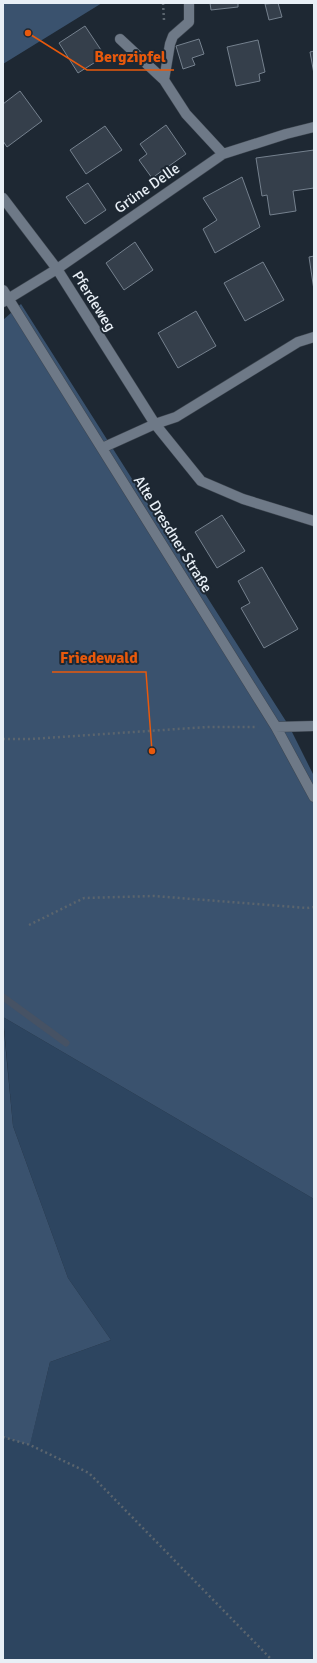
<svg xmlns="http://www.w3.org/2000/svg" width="317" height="1663" font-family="Signika,sans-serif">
  <rect width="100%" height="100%" fill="#1e2833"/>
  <path fill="#2d4560" d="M3,1017L314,1199V1660H3V1437L30,1444L50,1362L111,1340L68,1278L13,1126Z"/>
  <path fill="#3a526e" d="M3,3H102L3,64Z
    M21,304L289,726L314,776V1199L3,1017V320Z
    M3,1021L13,1126L68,1278L111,1340L50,1362L30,1445L3,1437Z"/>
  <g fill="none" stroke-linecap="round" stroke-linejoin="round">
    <path stroke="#465264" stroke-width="7" d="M3,997L66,1043"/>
  </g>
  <path fill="#353f4b" stroke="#75818e" d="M210,3H238V7L211,10Z
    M278,3L282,17L269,20L265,4Z
    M85,26L105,56L78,73L59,43Z
    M199,39L204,54L192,58L195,65L183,69L176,46Z
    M258,40L265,72L259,74L260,81L236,86L227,47Z
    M314,51V74L310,52Z
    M20,91L42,121L7,147L3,141V104Z
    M166,125L186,154L152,178L139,160L147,154L140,144Z
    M105,126L122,150L86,174L70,150Z
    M314,150V188L293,191L296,211L270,215L267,195L262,196L256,158Z
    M242,177L260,227L215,253L203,229L217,220L203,198Z
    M88,183L106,210L85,224L66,197Z
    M135,242L153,270L124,290L106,263Z
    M314,256V290L309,257Z
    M263,262L284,300L245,321L224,283Z
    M196,311L216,346L178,368L158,333Z
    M222,515L245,551L217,568L195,532Z
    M262,567L298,629L264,648L241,608L250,603L238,581Z"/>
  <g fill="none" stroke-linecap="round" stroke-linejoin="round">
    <g stroke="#3e4650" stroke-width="11">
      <path id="minor" d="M189,3V22L173,36L170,44L164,80L186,114L223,154
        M120,39L164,80
        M3,198L57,269L155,424L201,481L243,499L314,521
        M3,290L276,727L314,797
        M3,302L57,269L223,154L286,134L314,127
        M102,448L155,424L176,417L298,342L314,337
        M276,727L314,726"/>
    </g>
    <path stroke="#5b656e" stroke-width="2.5" stroke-dasharray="2 3" stroke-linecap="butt" d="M163,3L164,20
      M3,739H31L207,727H256
      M29,925L84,898L154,896L307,908L314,907
      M3,1437L30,1445L89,1473L272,1660"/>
    <use href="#minor" stroke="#6e7987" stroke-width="10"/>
  </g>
  <g text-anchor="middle" stroke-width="4" stroke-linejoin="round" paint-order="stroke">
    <g font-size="15" fill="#e8eff6" stroke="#1e2833">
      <text transform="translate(147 188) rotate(-35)" y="5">Grüne Delle</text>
      <text transform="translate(94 301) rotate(58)" y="5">Pferdeweg</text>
      <text transform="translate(173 534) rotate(58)" y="5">Alte Dresdner Straße</text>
    </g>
  </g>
  <path fill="none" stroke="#e8590c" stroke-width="1.5" d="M28 33L87 70H174M152 751L146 672H52"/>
  <g fill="#e8590c" stroke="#1e2833" stroke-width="1.5">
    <circle cx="28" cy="33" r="4"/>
    <circle cx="152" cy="751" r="4"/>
  </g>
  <g font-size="16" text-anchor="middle" font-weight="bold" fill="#e8590c" stroke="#1e2833" stroke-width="4" stroke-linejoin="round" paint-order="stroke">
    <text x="130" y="62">Bergzipfel</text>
    <text x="99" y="663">Friedewald</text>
  </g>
  <rect width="317" height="1663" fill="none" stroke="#e8eff6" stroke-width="8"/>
</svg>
